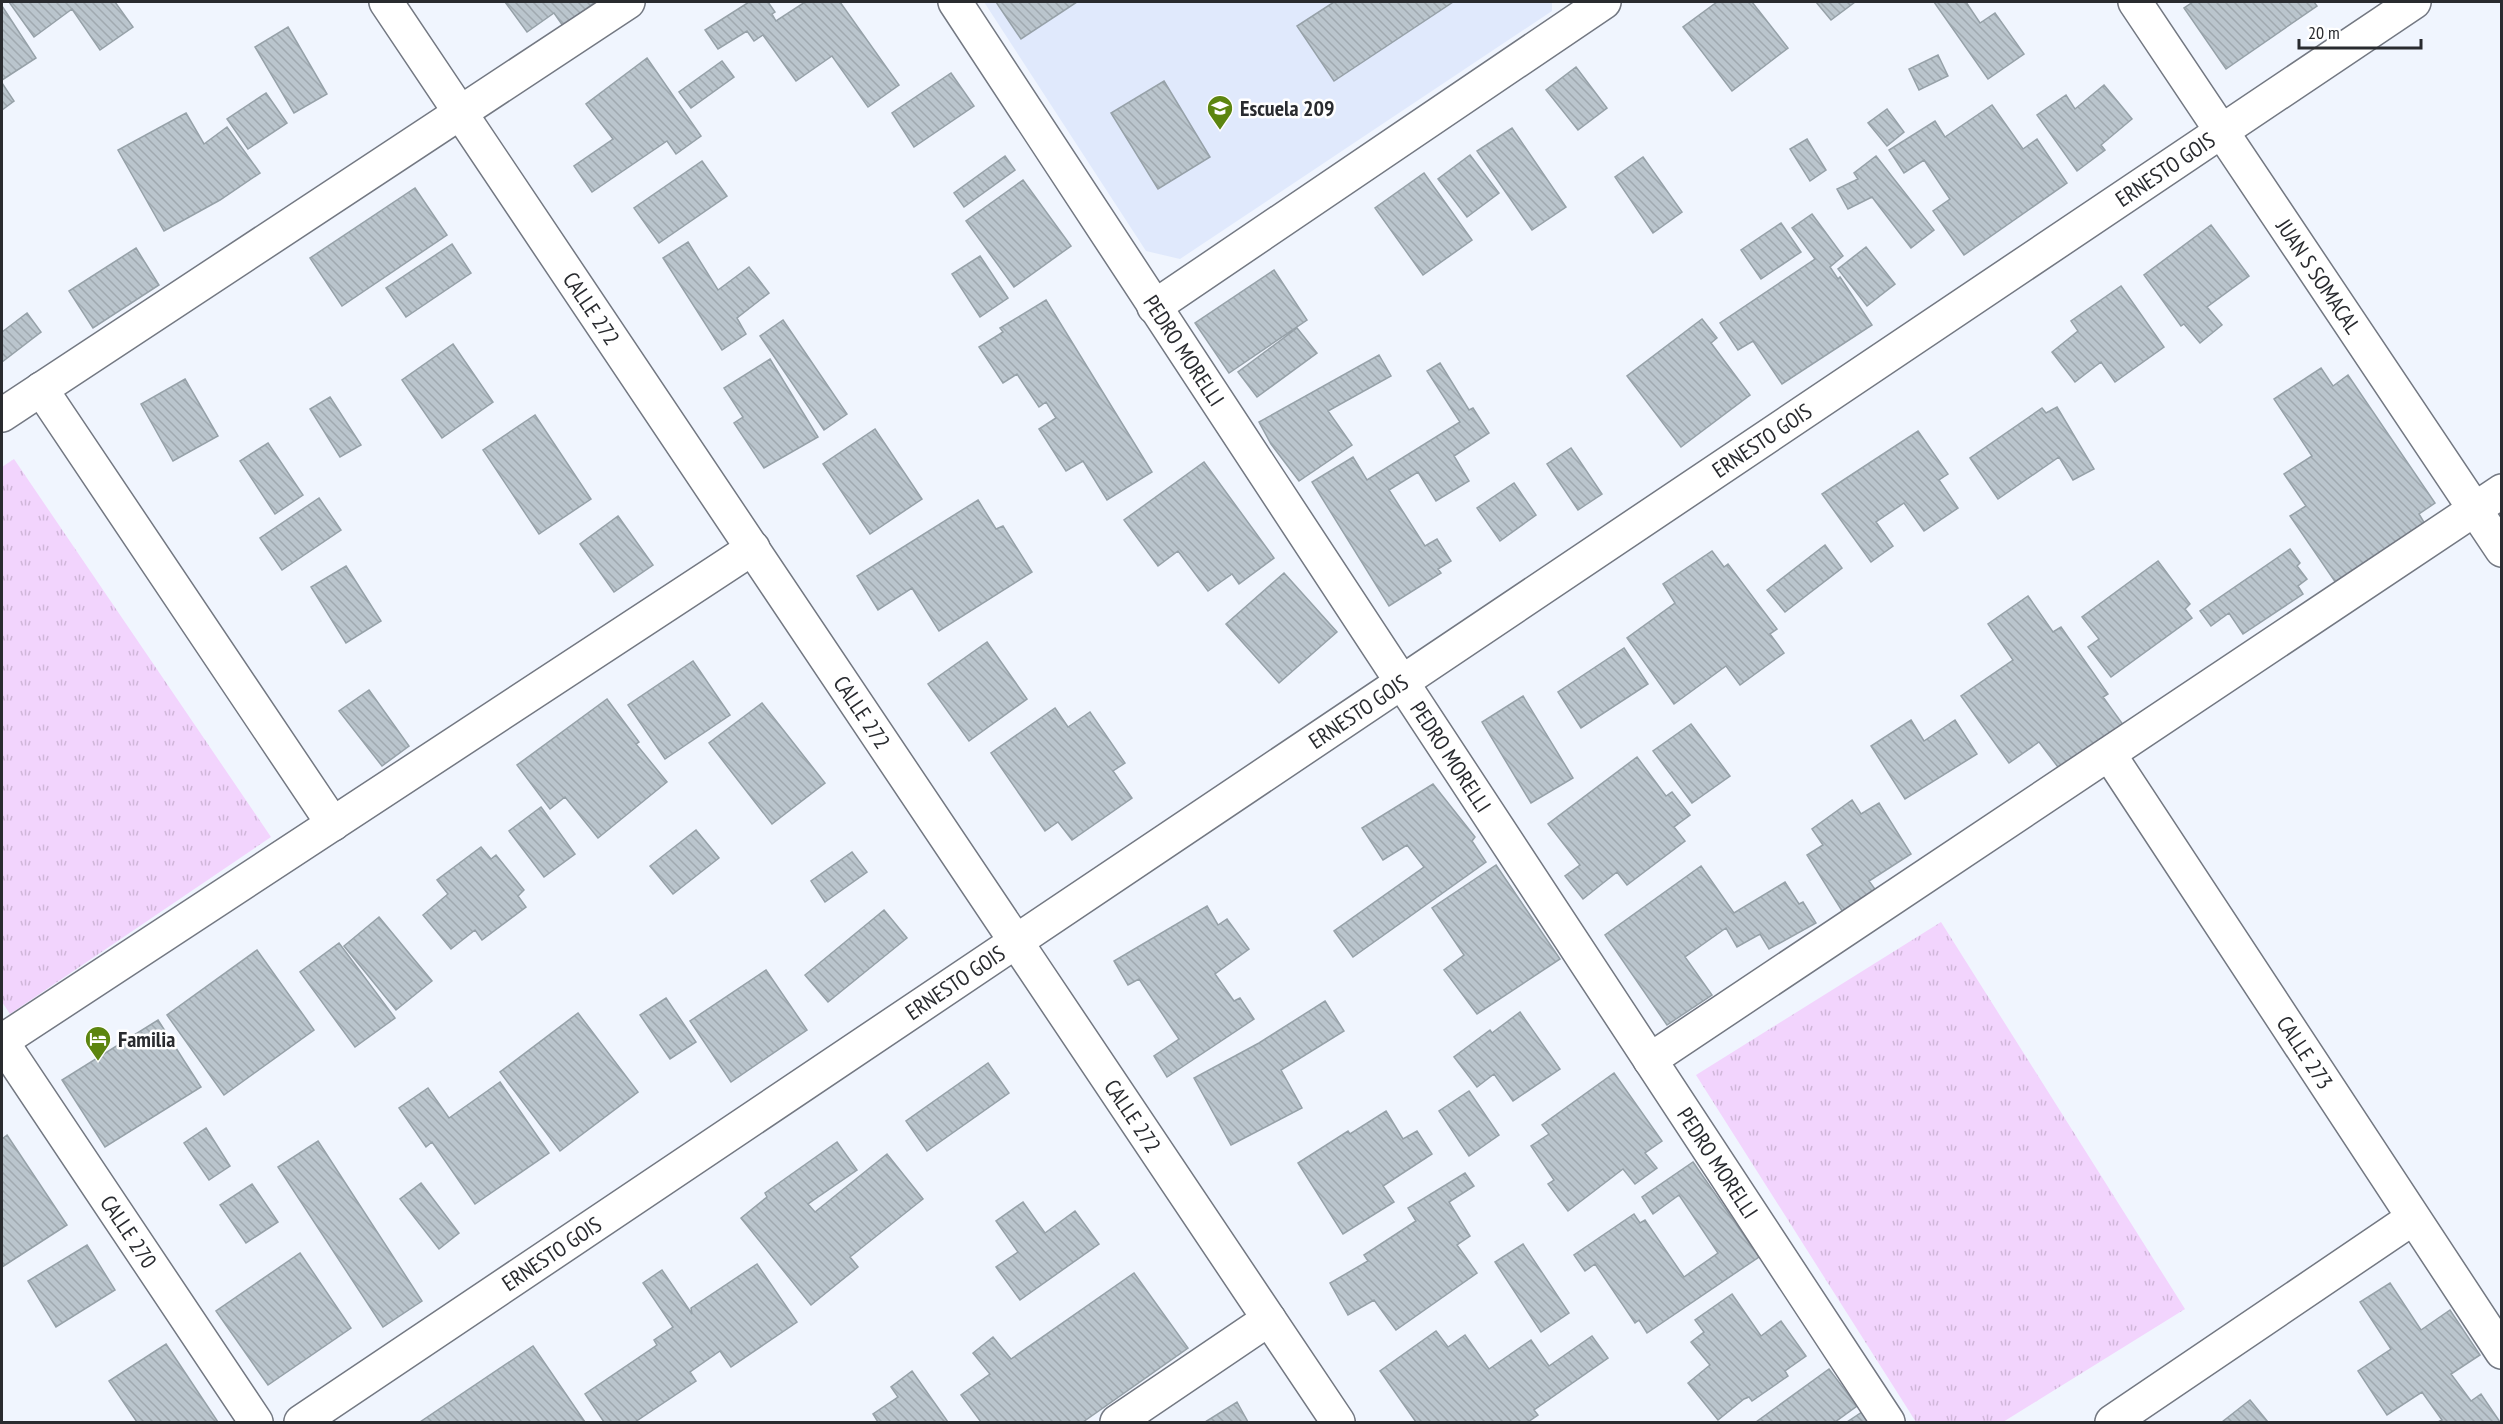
<svg xmlns="http://www.w3.org/2000/svg" width="2503" height="1424" font-family="'PT Sans Narrow',sans-serif">
  <defs>
    <pattern id="park-tufts" width="24" height="20" patternUnits="userSpaceOnUse" patternTransform="scale(1.5)"><rect width="24" height="20" fill="#f2d4fd"/><path d="M3 7l-1-3M5 7V3M7 7l1-3M15 17l-1-3M17 17v-4M19 17l1-3" fill="none" stroke="#d0b6d9"/></pattern>
    <pattern id="building-back-hatch" width="6" height="6" patternUnits="userSpaceOnUse" patternTransform="scale(1.5)"><rect width="6" height="6" fill="#bac5cd"/><path d="M-1 5l2 2M0 0l6 6M5-1l2 2" fill="none" stroke="#a0a9b0"/></pattern>
  </defs>
  <rect width="100%" height="100%" fill="#f0f5fe"/>
  <path fill="#e0e9fc" d="M984,2H1552V11L1180,259L1146,251Z"/>
  <path fill="url(#park-tufts)" d="M14,459L271,837L10,1014L2,1002V467Z
    M1941,922L2185,1309L2003,1422H1916L1696,1075Z"/>
  <path fill="url(#building-back-hatch)" stroke="#96a1a8" stroke-width="1.5" d="M9,2H115L133,27L100,50L72,9L34,37Z
    M505,2H595L563,26L554,13L527,32Z
    M749,2H768L775,12L772,14L776,21L805,2H840L899,85L868,107L832,56L796,81L763,35L754,41L747,31L718,49L705,30Z
    M996,2H1077L1021,39Z
    M1334,2H1453L1334,81L1297,26Z
    M1717,2H1752L1788,48L1732,91L1683,27Z
    M1816,2H1855L1831,20Z
    M1934,2H1966L1980,23L1995,13L2024,54L1988,79Z
    M2193,2H2314L2317,6L2226,69L2184,8Z
    M2,6L36,58L2,80Z
    M288,27L327,94L294,113L255,47Z
    M1938,55L1948,76L1919,90L1909,69Z
    M647,58L701,136L676,154L667,141L592,192L574,166L613,139L586,104Z
    M722,61L734,77L691,108L679,92Z
    M1576,67L1607,108L1578,130L1546,90Z
    M951,73L974,106L914,147L892,113Z
    M1164,81L1210,157L1158,189L1111,113Z
    M2,83L14,101L2,110Z
    M2104,85L2132,119L2101,145L2105,150L2077,171L2037,115L2066,95L2075,109Z
    M266,93L287,123L248,149L227,119Z
    M1992,105L2023,149L2037,139L2067,183L1964,255L1933,211L1950,199L1924,160L1904,173L1889,150L1935,121L1945,137Z
    M1887,109L1904,132L1887,146L1868,123Z
    M186,113L204,144L227,127L260,173L220,200L164,231L118,150Z
    M1512,128L1566,207L1532,230L1477,151Z
    M1807,139L1826,170L1810,181L1790,149Z
    M1470,155L1499,193L1467,217L1438,179Z
    M1005,156L1015,170L964,207L954,193Z
    M1876,156L1934,230L1911,248L1872,197L1848,209L1837,189L1858,179L1854,173Z
    M1643,157L1682,212L1653,233L1615,177Z
    M702,161L727,196L659,243L634,208Z
    M1424,173L1472,240L1423,275L1375,208Z
    M1023,180L1071,246L1014,287L966,221Z
    M415,188L447,235L342,306L310,258Z
    M1812,214L1843,256L1830,267L1838,279L1840,277L1872,325L1782,384L1753,341L1738,350L1720,323L1815,259L1792,228Z
    M1781,223L1801,252L1761,279L1741,250Z
    M2211,225L2249,276L2207,307L2222,325L2200,343L2184,324L2181,326L2144,275Z
    M688,242L718,290L749,267L769,293L737,318L746,334L722,350L663,258Z
    M452,244L471,273L406,317L386,288Z
    M1866,247L1895,284L1867,306L1838,269Z
    M136,248L159,285L93,328L69,291Z
    M980,256L1008,298L980,317L952,274Z
    M1274,270L1307,320L1229,373L1195,323Z
    M2121,286L2164,347L2115,382L2101,362L2075,382L2052,352L2078,331L2071,321Z
    M1046,300L1152,472L1107,500L1083,461L1066,471L1039,429L1056,418L1046,402L1039,407L1017,374L1003,383L979,347L1003,332L1000,328Z
    M27,313L41,332L2,362V332Z
    M1702,319L1717,338L1711,343L1750,395L1681,447L1627,376Z
    M783,320L847,414L824,430L760,336Z
    M1297,328L1317,353L1257,397L1238,372Z
    M453,344L493,402L442,438L402,380Z
    M1379,355L1391,376L1328,411L1352,445L1299,481L1271,444L1259,422Z
    M770,359L818,437L764,468L734,423L743,417L724,388Z
    M1440,363L1469,410L1473,408L1489,433L1454,456L1469,481L1436,501L1418,472L1389,490L1425,546L1437,539L1451,561L1438,569L1441,573L1389,606L1312,482L1353,457L1367,480L1460,422L1427,371Z
    M2321,368L2333,386L2348,375L2435,503L2419,514L2425,524L2336,583L2290,516L2306,506L2284,474L2312,456L2274,399Z
    M185,379L218,436L173,461L141,404Z
    M330,397L361,445L340,457L310,409Z
    M2057,407L2094,469L2073,480L2059,457L1998,499L1970,458L2042,408L2046,413Z
    M535,415L591,499L539,534L483,450Z
    M875,429L922,499L870,534L823,464Z
    M1918,431L1948,474L1939,480L1958,508L1924,531L1904,503L1876,522L1893,546L1871,562L1822,494Z
    M268,443L303,495L275,514L240,461Z
    M1571,448L1602,494L1578,510L1547,464Z
    M1204,462L1274,558L1239,584L1232,574L1208,591L1178,551L1158,566L1124,520Z
    M1514,483L1536,515L1500,541L1477,508Z
    M319,498L341,530L282,570L260,538Z
    M978,500L996,529L1003,526L1032,572L939,631L912,588L878,610L857,576Z
    M618,516L653,565L614,592L580,544Z
    M1825,545L1842,568L1785,612L1767,590Z
    M2290,549L2300,563L2297,566L2307,579L2298,586L2303,594L2243,634L2229,613L2211,626L2200,611Z
    M1712,551L1724,567L1728,564L1777,629L1770,634L1784,653L1740,685L1726,666L1674,704L1627,638L1675,603L1663,584Z
    M2158,561L2190,604L2185,609L2192,618L2111,677L2088,647L2099,639L2082,617Z
    M346,566L381,621L346,643L311,587Z
    M1284,573L1337,632L1279,683L1226,624Z
    M2028,596L2053,632L2061,627L2108,694L2103,697L2124,726L2061,771L2039,742L2009,763L1961,696L2013,660L1988,624Z
    M987,642L1027,699L969,741L928,684Z
    M1624,648L1648,684L1581,728L1558,692Z
    M693,661L730,715L665,759L628,705Z
    M369,690L409,746L382,766L339,711Z
    M1523,696L1573,778L1531,803L1482,722Z
    M607,699L639,742L636,744L667,782L598,838L565,797L550,809L517,765Z
    M762,703L825,783L772,824L709,743Z
    M1055,708L1068,727L1090,712L1125,763L1113,771L1132,798L1072,840L1058,822L1045,831L991,753Z
    M1911,720L1924,741L1955,720L1977,754L1905,799L1871,746Z
    M1691,724L1730,776L1692,803L1653,751Z
    M1637,757L1666,796L1672,792L1690,815L1674,827L1685,841L1627,885L1617,872L1583,899L1565,876L1580,865L1548,824Z
    M1433,784L1475,837L1472,841L1486,862L1353,957L1334,931L1424,867L1407,845L1383,860L1362,828Z
    M1852,800L1861,814L1879,803L1911,854L1869,881L1877,892L1844,914L1807,855L1823,845L1812,829Z
    M541,807L575,854L544,877L509,831Z
    M696,830L719,858L673,894L650,866Z
    M481,847L491,859L496,855L524,890L518,896L526,907L482,940L475,930L451,949L423,915L448,894L437,880Z
    M852,852L867,872L825,902L811,881Z
    M1496,865L1560,959L1477,1014L1444,970L1464,955L1432,908Z
    M1701,866L1734,913L1785,882L1799,904L1803,902L1816,923L1769,949L1760,934L1737,947L1726,928L1685,957L1712,995L1667,1025L1605,935Z
    M1207,906L1218,925L1227,919L1249,949L1215,974L1234,1001L1240,998L1254,1019L1167,1077L1154,1056L1179,1039L1139,979L1128,985L1114,961Z
    M884,910L907,938L828,1002L805,975Z
    M379,917L432,981L396,1010L344,946Z
    M339,943L395,1018L355,1047L300,972Z
    M257,950L314,1030L224,1095L167,1015Z
    M766,970L807,1030L731,1082L690,1021Z
    M666,998L696,1042L670,1059L640,1015Z
    M1325,1001L1344,1031L1281,1070L1302,1108L1231,1145L1194,1078L1259,1043Z
    M1520,1012L1560,1069L1513,1101L1494,1074L1477,1087L1454,1057L1490,1030L1492,1033Z
    M578,1013L638,1092L560,1151L500,1072Z
    M158,1020L201,1087L105,1147L62,1080Z
    M988,1063L1009,1093L927,1151L906,1121Z
    M1614,1073L1662,1141L1645,1153L1657,1168L1635,1184L1623,1169L1568,1211L1548,1184L1554,1180L1531,1146L1549,1134L1542,1125Z
    M500,1082L549,1153L475,1204L432,1142L426,1147L399,1108L428,1088L449,1118Z
    M1469,1091L1499,1135L1469,1156L1439,1111Z
    M1386,1111L1403,1139L1417,1131L1432,1154L1383,1186L1394,1202L1343,1234L1298,1163L1348,1131L1350,1134Z
    M206,1128L230,1166L209,1180L184,1143Z
    M7,1135L67,1225L2,1267V1139Z
    M318,1141L422,1301L383,1327L278,1167Z
    M837,1142L857,1170L808,1204L815,1212L887,1154L923,1199L850,1257L858,1267L811,1305L741,1218L767,1197L765,1193Z
    M1693,1162L1759,1257L1647,1333L1639,1320L1635,1323L1595,1264L1585,1271L1574,1255L1634,1214L1640,1223L1645,1220L1684,1277L1718,1253L1679,1195L1653,1214L1642,1197Z
    M1465,1173L1474,1186L1449,1202L1470,1236L1457,1245L1477,1273L1396,1330L1374,1300L1348,1315L1330,1283L1368,1261L1364,1255L1416,1221L1408,1208Z
    M421,1183L459,1233L439,1249L400,1199Z
    M252,1184L278,1222L246,1243L220,1205Z
    M1023,1202L1045,1233L1075,1211L1099,1244L1020,1300L996,1267L1018,1252L996,1221Z
    M1523,1244L1569,1313L1541,1332L1495,1262Z
    M87,1245L115,1290L56,1327L28,1281Z
    M300,1253L351,1328L268,1385L216,1311Z
    M757,1264L797,1322L731,1367L720,1351L690,1372L696,1381L635,1422H604L585,1394L657,1345L654,1340L673,1327L643,1283L662,1270L692,1314L691,1308Z
    M1134,1273L1188,1348L1083,1422H981L961,1395L990,1374L973,1353L993,1337L1011,1359Z
    M2390,1283L2421,1330L2450,1310L2480,1355L2451,1374L2471,1401L2481,1394L2500,1422H2438L2442,1420L2422,1392L2387,1415L2358,1371L2391,1349L2360,1302Z
    M1732,1294L1761,1336L1781,1321L1806,1356L1785,1371L1788,1376L1752,1401L1749,1397L1744,1399L1718,1420L1688,1383L1710,1365L1691,1342L1704,1332L1695,1320Z
    M1436,1331L1448,1347L1465,1335L1489,1369L1531,1340L1549,1366L1592,1336L1608,1358L1534,1410L1538,1415L1528,1422H1416L1380,1371Z
    M166,1344L218,1422H137L109,1381Z
    M533,1346L585,1422H420Z
    M1829,1369L1857,1406L1835,1422H1756Z
    M912,1371L948,1422H878L873,1414L898,1397L891,1387Z
    M2250,1400L2268,1422H2222Z
    M1237,1402L1248,1422H1205Z
    M1862,1412L1869,1422H1847Z"/>
  <g fill="none" stroke-linecap="round" stroke-linejoin="round">
    <g stroke="#737882" stroke-width="36">
      <g id="minor">
        <path id="s1" d="M386,2L1338,1422"/>
        <path id="s2" d="M955,2L1888,1422"/>
        <path id="s3" d="M2135,2L2502,550"/>
        <path d="M1154,307L1604,2"/>
        <path d="M41,389L333,824"/>
        <path d="M2,415L628,2"/>
        <path id="s4" d="M2109,754L2502,1352"/>
        <path d="M2,1041L753,548"/>
        <path id="s5" d="M2,1042L256,1422"/>
        <path d="M1650,1060L2502,491"/>
        <path id="s6" d="M301,1422L2414,2"/>
        <path d="M1117,1422L1269,1319"/>
        <path d="M2112,1422L2413,1218"/>
      </g>
    </g>
    <use href="#minor" stroke="#fff" stroke-width="33"/>
  </g>
  <defs>
    <g id="school-pin" transform="scale(1.35)"><path d="M0 17L-7.5 6A9.5 9.5 0 1 1 7.5 6Z" fill="#5c8510" stroke="#fff"/><path d="M0-5L7-2L0 1L-7-2ZM-4 1L0 2.5L4 1V4Q0 6-4 4Z" fill="#fff"/></g>
    <g id="hotel-pin" transform="scale(1.35)"><path d="M0 17L-7.5 6A9.5 9.5 0 1 1 7.5 6Z" fill="#5c8510" stroke="#fff"/><path d="M-6-4.5h1.5V1H6V5H4.5V3h-9V5H-6ZM-4 0a1.8 1.8 0 1 1 3.6 0ZM.5 0V-2.5h3Q6-2.5 6 0Z" fill="#fff"/></g>
  </defs>
  <g fill-rule="evenodd">
    <use href="#school-pin" x="1220" y="108"/>
    <use href="#hotel-pin" x="98" y="1039"/>
  </g>
  <g text-anchor="middle" stroke-width="5" stroke-linejoin="round" paint-order="stroke">
    <g font-size="22" font-weight="bold" fill="#292b2f" stroke="#fff" text-anchor="start">
      <text x="1240" y="116">Escuela 209</text>
      <text x="118" y="1047">Familia</text>
    </g>
    <g font-size="22" fill="#292b2f" stroke="#fff">
      <text dy="8" stroke="none"><textPath href="#s6" startOffset="2246">ERNESTO GOIS</textPath></text>
      <text dy="8" stroke="none"><textPath href="#s3" startOffset="330">JUAN S SOMACAL</textPath></text>
      <text dy="8" stroke="none"><textPath href="#s1" startOffset="369">CALLE 272</textPath></text>
      <text dy="8" stroke="none"><textPath href="#s2" startOffset="417">PEDRO MORELLI</textPath></text>
      <text dy="8" stroke="none"><textPath href="#s6" startOffset="1760">ERNESTO GOIS</textPath></text>
      <text dy="8" stroke="none"><textPath href="#s1" startOffset="855">CALLE 272</textPath></text>
      <text dy="8" stroke="none"><textPath href="#s6" startOffset="1274">ERNESTO GOIS</textPath></text>
      <text dy="8" stroke="none"><textPath href="#s2" startOffset="903">PEDRO MORELLI</textPath></text>
      <text dy="8" stroke="none"><textPath href="#s6" startOffset="788">ERNESTO GOIS</textPath></text>
      <text dy="8" stroke="none"><textPath href="#s4" startOffset="357">CALLE 273</textPath></text>
      <text dy="8" stroke="none"><textPath href="#s1" startOffset="1341">CALLE 272</textPath></text>
      <text dy="8" stroke="none"><textPath href="#s2" startOffset="1389">PEDRO MORELLI</textPath></text>
      <text dy="8" stroke="none"><textPath href="#s5" startOffset="228">CALLE 270</textPath></text>
      <text dy="8" stroke="none"><textPath href="#s6" startOffset="302">ERNESTO GOIS</textPath></text>
    </g>
  </g>
  <rect width="2503" height="1424" fill="none" stroke="#292b2f" stroke-width="6"/>
  <path d="M2299 39v9h122v-9" fill="none" stroke="#292b2f" stroke-width="3"/>
  <text x="2308" y="39" font-size="18" fill="#292b2f" stroke="#ffffff" stroke-width="4.5" paint-order="stroke">20 m</text>
</svg>
